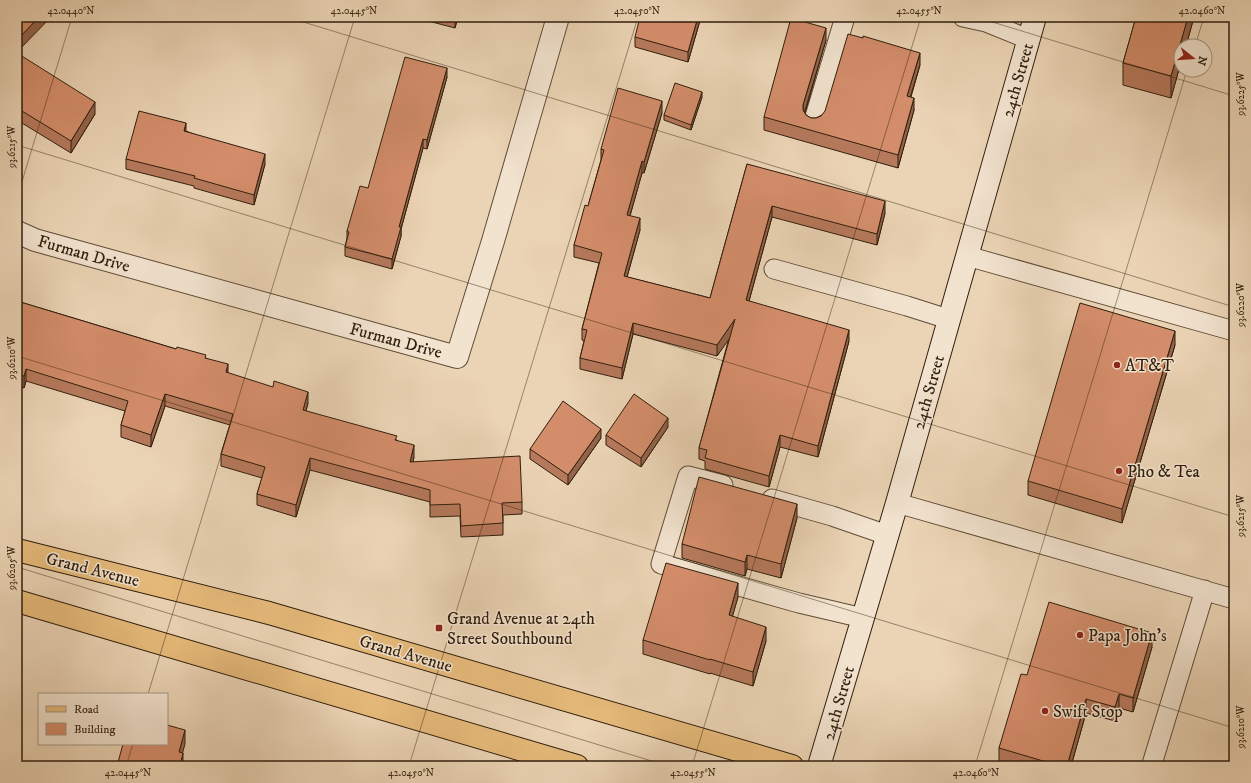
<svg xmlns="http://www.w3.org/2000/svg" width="1251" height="783" font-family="'IM FELL DW Pica',serif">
  <rect width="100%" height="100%" fill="#ebd4b5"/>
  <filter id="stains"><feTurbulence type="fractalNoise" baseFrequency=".005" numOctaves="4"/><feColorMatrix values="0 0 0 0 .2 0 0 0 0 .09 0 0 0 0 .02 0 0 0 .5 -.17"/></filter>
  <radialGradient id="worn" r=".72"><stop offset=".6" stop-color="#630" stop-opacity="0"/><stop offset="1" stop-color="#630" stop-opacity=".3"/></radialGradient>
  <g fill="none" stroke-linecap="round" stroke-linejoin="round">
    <g stroke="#5f4c36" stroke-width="21">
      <path id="service" d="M963,17L986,22L1028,39
        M814,120L845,17
        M967,256L1234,331
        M774,269L907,306L948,319
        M723,485L688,476L661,564L799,603L863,618
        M772,499L832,516L887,535
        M897,503L1234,599
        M1153,766L1152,764L1205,590"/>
    </g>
    <g stroke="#5f4c36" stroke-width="24">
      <path id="minor" d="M17,232L35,240L457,357L493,241L558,17"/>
    </g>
    <g stroke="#301e0c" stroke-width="24">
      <path id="secondary" d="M819,766L897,503L1035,17"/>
    </g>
    <g stroke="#301e0c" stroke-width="24">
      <path id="primary" d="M17,550L269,613L792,766
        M17,601L577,766"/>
    </g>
    <use href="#service" stroke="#f2e3cf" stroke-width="19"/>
    <use href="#minor" stroke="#f2e3cf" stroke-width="22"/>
    <use href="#secondary" stroke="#f2e3cf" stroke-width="22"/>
    <use href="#primary" stroke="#e6ba7a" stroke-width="22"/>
  </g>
  <path fill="#b6795c" stroke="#301e0c" d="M413,17H458L455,28Z
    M701,17L688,62L635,47V37Z
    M1136,17H1194L1186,46H1181V62L1171,98L1123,85V63Z
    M826,40L805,113L806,115L811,118H816L920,65L911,97L914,110L898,168L764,130V117Z
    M17,53L95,114L71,153L17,120Z
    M447,77L427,149L423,148L401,229V236L392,269L345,256V247L347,238V231L368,188Z
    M702,97L691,130L664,120V115Z
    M662,113L644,173H642L630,216L640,230L627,277L710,298L747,164L885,213L877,245L772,217L749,301L849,341L818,457L780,447L769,487L705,469V461L699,459V448L729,338L717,356L633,334L622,379L580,369V358L584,341L582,340V329L599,263L574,257V245L588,206L601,160V149Z
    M186,131L265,164L254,205L194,188V186L126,169V159Z
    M17,301L176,349L206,358L228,373L308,403L306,411L397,440L414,457L413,462L522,502V514L503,515V535L461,537L460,516L430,517V502L310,470L296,517L257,505V494L262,478L221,466V454L230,425L165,406L151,447L121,437V425L125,411L26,381L24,388L17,386Z
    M1175,345L1122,523L1028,495V481Z
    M668,427L641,467L606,445V435Z
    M601,438L568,485L530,459V449Z
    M797,518L781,578L747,569L745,576L682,558V544Z
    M738,597L732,616L766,641L753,686L710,673V674L643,654V640Z
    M1152,647L1133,712L1119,708L1115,721L1086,713L1071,766H1012L999,762V748L1027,675Z"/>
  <path fill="#94634b" stroke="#301e0c" d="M39,17H51L17,52V40Z
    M455,17H458L455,28Z
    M698,17H701L688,62V52Z
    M1188,17H1194L1186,46H1181V62L1171,98V76Z
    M826,28V40L803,117V105Z
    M920,53V65L907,108V96Z
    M447,68V77L427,149V140Z
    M702,92V97L691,130V125Z
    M914,98V110L898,168V155Z
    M662,101V113L644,173V162Z
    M95,102V114L71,153V141Z
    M186,123V133L184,131Z
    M423,139V148L401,229V236L392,269V259L399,227Z
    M265,154V164L254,205V195Z
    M642,161V173L627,226V215Z
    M885,201V213L877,245V234Z
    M772,206V217L746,312V300Z
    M640,218V230L624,288V276Z
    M735,319V331L717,356V345Z
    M633,323V334L622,379V368Z
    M849,330V341L818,457V446Z
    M1175,331V345L1122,523V509Z
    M228,364V376L226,372Z
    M26,369V381L24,388V376Z
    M308,392V403L303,422V410Z
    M165,394V406L151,447V435Z
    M668,418V427L641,467V458Z
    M601,429V438L568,485V475Z
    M780,435V447L769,487V476Z
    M414,445V457L410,474V462Z
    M310,458V470L296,517V505Z
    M797,504V518L781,578V564Z
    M747,555V569L745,576V562Z
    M738,583V597L729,629V615Z
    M766,627V641L753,686V672Z
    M1152,633V647L1133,712V698Z
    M1119,694V708L1115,721V707Z
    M1086,699V713L1071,766H1067Z
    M185,730V744L179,766V752Z
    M183,753V766H180Z"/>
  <path fill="#d48d6b" stroke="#301e0c" d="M17,17H39L17,40Z
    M640,17H698L688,52L635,37Z
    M1136,17H1188L1171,76L1123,63Z
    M791,18L826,28L803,105V110L806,115L811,118H816L821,116L825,111L848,34L863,38V36L920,53L907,96L914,98L898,155L764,117Z
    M17,53L95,102L71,141L17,108Z
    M405,57L447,68L427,140L423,139L399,227H401L392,259L345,247L349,232L347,231L360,186L368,188Z
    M675,83L702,92L691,125L664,115Z
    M618,88L662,101L644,162L642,161L627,215L640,218L624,276L710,298L747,164L885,201L877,234L772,206L746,300L849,330L818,446L780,435L769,476L705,458L707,450L699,448L735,319L717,345L633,323L622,368L580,358L587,330L582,329L602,253L574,245L585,205L588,206L604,150L601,149Z
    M139,111L186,123L184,131L265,154L254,195L194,178L195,176L126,159Z
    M17,301L176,349L177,347L206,355L205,358L228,364L226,372L273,387L274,381L308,392L303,410L397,436L395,440L414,445L410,462L520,456L522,502L502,503L503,523L461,526L460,504L430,505V490L310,458L296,505L257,494L265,467L221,454L233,414L165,394L151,435L121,425L128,401L26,369L24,376L17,374Z
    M1080,303L1175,331L1122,509L1028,481Z
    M634,394L668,418L641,458L606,435Z
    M563,401L601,429L568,475L530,449Z
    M699,477L797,504L781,564L747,555L745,562L682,544Z
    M666,563L738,583L729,615L766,627L753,672L710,659V660L643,640Z
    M1049,602L1152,633L1133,698L1119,694L1115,707L1086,699L1067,766H1060L999,748L1021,674L1027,675Z
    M167,725L185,730L179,752L183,753L180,766H117L123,744H167Z"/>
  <path fill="none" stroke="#301e0c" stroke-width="1" stroke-opacity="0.45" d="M287,17L1234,307M976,17L1234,96M1195,46L1204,17M17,145L1234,517M17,198L72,17M17,356L1234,728M17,567L668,766M148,694L355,17M126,766L133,744M409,766L638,17M692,766L921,17M975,766L1187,70"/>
  <g fill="#8f2418" stroke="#f2e3cf" stroke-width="1.5">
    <circle cx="1117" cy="365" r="4"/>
    <circle cx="1119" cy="471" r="4"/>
    <rect x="435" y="624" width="8" height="8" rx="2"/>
    <circle cx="1080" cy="635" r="4"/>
    <circle cx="1045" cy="711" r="4"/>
  </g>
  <g text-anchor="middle" stroke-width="3" stroke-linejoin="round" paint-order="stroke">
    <g font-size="17" fill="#301e0c" stroke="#f2e3cf">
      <text transform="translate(1017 80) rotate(-74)" y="6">24th Street</text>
      <text transform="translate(84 253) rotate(16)" y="6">Furman Drive</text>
      <text transform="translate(396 340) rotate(15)" y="6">Furman Drive</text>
      <text transform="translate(928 392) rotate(-74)" y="6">24th Street</text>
      <text transform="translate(93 569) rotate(14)" y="6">Grand Avenue</text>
      <text transform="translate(406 653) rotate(16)" y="6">Grand Avenue</text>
      <text transform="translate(838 703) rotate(-74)" y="6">24th Street</text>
    </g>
    <g font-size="17" fill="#301e0c" stroke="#f2e3cf" text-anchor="start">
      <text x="1125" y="371">AT&amp;T</text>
      <text x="1127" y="477">Pho &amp; Tea</text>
      <text x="447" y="624">Grand Avenue at 24th<tspan x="447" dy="20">Street Southbound</tspan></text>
      <text x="1088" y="641">Papa John's</text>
      <text x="1053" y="717">Swift Stop</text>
    </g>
  </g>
  <rect width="1251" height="783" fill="none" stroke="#ebd4b5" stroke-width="44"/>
  <rect x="38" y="693" width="130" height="52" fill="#f2e3cf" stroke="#a49481"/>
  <rect x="46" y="706" width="20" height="6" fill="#e6ba7a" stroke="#a49481"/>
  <text x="74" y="713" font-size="12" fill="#301e0c">Road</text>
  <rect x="46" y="723" width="20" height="12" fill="#d48d6b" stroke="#a49481"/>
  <text x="74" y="733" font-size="12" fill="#301e0c">Building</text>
  <g transform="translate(1193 58) rotate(107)"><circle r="19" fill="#f2e3cf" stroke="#a49481"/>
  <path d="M0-3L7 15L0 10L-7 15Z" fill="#8f2418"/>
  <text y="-6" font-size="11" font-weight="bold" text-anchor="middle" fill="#301e0c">N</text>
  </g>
  <rect x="22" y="22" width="1207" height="739" fill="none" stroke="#301e0c" stroke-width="1.5"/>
  <g font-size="10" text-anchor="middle" fill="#301e0c">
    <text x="71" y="14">42.0440°N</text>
    <text x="354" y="14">42.0445°N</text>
    <text x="637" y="14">42.0450°N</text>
    <text x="919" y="14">42.0455°N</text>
    <text x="1202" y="14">42.0460°N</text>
    <text transform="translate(1240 94) rotate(-90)" y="4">93.6225°W</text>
    <text transform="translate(11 147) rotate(-90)" y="4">93.6215°W</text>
    <text transform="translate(1240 305) rotate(-90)" y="4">93.6220°W</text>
    <text transform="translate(11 358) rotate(-90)" y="4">93.6210°W</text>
    <text transform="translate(1240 516) rotate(-90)" y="4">93.6215°W</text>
    <text transform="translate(11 568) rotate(-90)" y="4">93.6205°W</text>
    <text transform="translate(1240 727) rotate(-90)" y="4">93.6210°W</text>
    <text x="128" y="776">42.0445°N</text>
    <text x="411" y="776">42.0450°N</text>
    <text x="693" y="776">42.0455°N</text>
    <text x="976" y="776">42.0460°N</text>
  </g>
  <rect width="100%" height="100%" filter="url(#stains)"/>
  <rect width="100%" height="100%" fill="url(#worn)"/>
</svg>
